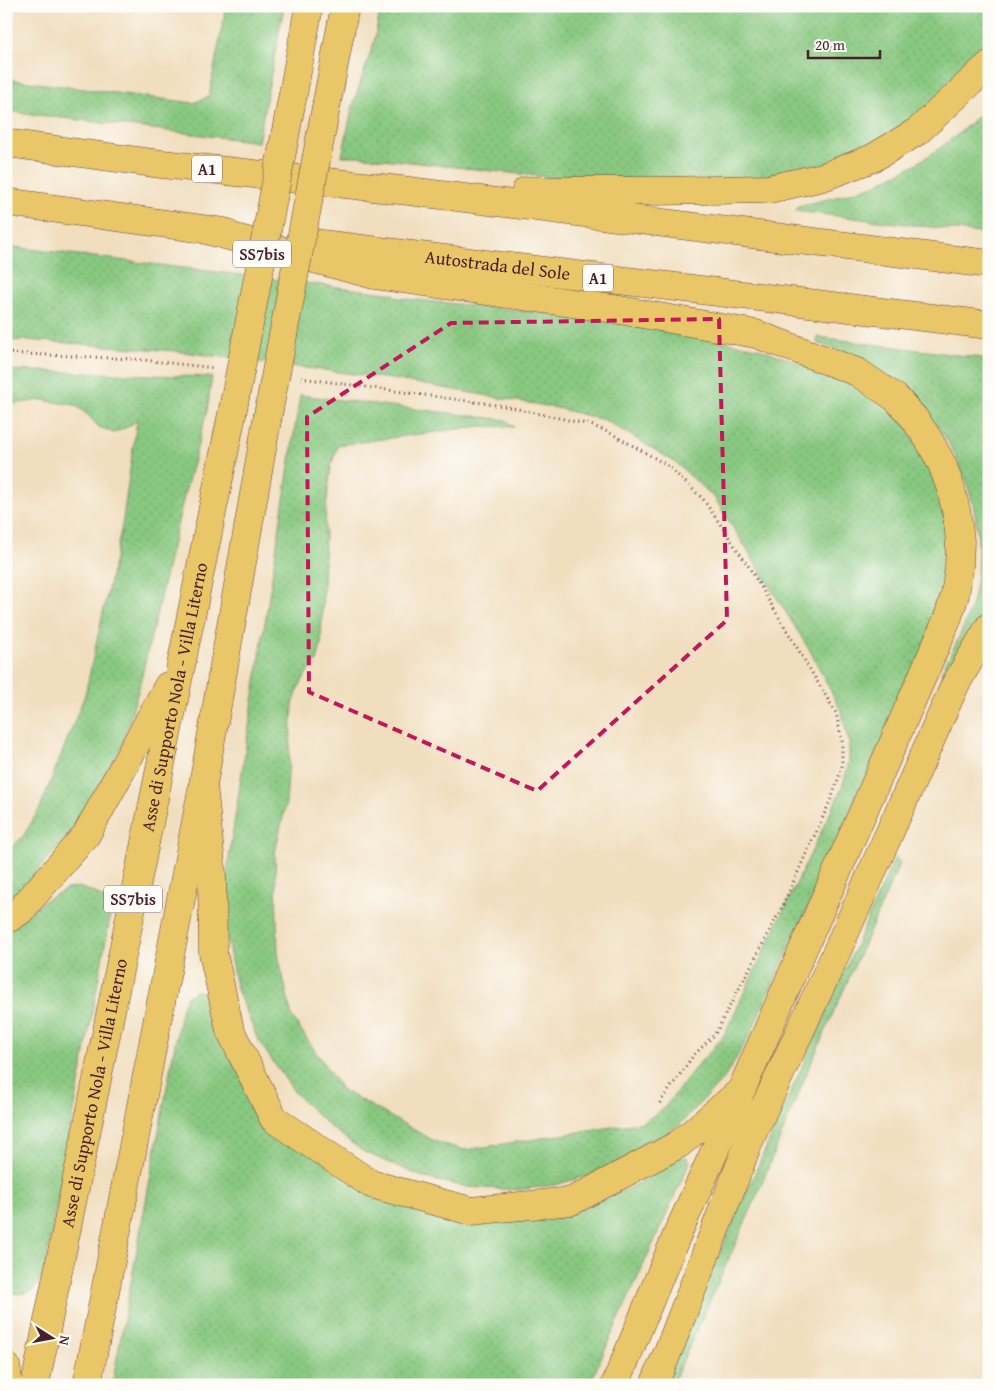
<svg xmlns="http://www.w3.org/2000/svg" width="995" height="1391" font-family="'Gentium Book Plus',serif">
  <defs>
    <pattern id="green-dots" width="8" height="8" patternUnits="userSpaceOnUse" patternTransform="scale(1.25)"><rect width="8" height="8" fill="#88c880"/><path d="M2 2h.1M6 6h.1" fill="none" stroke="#77ab6f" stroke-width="1.8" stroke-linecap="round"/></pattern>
  </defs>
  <rect width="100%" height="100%" fill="#fdfcf7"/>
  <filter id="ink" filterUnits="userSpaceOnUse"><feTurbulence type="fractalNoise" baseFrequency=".02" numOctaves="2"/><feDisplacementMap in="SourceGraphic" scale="10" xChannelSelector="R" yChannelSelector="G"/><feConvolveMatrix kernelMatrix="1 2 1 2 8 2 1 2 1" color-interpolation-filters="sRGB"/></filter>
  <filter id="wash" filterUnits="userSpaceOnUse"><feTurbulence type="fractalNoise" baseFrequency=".0096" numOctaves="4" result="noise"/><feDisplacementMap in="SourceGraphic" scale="20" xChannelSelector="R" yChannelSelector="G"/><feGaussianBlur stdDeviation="1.12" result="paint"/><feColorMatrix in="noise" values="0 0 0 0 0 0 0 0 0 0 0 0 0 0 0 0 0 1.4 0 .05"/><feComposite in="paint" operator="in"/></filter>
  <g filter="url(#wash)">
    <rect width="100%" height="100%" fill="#f1debf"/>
    <path fill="url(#green-dots)" stroke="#697456" d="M226,6H284L258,142L6,111V79L194,103L209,96Z
      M381,6H989V75L876,167L646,188L356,156H342L353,105L374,42Z
      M989,104V234L795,211L798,206C821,201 843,196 865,188C911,171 956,141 989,104Z
      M6,246L394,294L398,298L615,320L762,349L835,376L876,398L903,420L938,482L948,532L946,575L939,605L924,650L749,1037L725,1077L681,1123L643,1151L590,1175L555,1185L517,1190L467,1187L425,1178L364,1152L329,1126L295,1093L258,1040L236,987L225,929L228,863L300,395L506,420L514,427L481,426L338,445L331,466L326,508L321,645L317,661L306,674L298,689L293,705L286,803L275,853L278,954L292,1017L341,1089L434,1141L450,1146L465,1150L644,1122L664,1108L696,1067L723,1037L842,788L849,762V742L841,711L812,654L714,497L675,462L605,420L557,408L392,379L175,351L27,340L6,341Z
      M818,337L989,359V606L947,673L941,672C954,649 966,625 973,599C994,507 951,412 870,364C854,355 836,349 817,343Z
      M6,370L212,377L207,411L184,496L139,688L122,746L74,829L22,888L6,901V854L24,835L40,808L85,695L122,526L137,420L129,426L114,433L99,427L88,415L75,405L41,400L6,405Z
      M895,857L900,863L806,1075L752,1207L672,1385H661Z
      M79,887L94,892L108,902L111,912L44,1274C35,1292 26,1298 6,1291V930L45,900L67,889Z
      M196,991L204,992L210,996L276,1114L408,1201H597L627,1189L655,1174L682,1157H687L690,1162L589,1385H112L182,1006L187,996Z"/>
  </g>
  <g filter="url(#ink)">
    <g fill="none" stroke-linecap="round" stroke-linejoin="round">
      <g stroke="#633c41" stroke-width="29">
        <g id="highway">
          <path d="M293,94L309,6"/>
          <path d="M327,102L345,6"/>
          <path d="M6,143L153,163L409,191L989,264"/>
          <path d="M526,191H654L769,189L823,177L873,158L918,131L989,65"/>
          <path d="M6,202L225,232"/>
          <path id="s1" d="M305,242L989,325"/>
          <path d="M203,785L212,873L213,953L230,1030L274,1119L371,1184L471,1211L572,1201L679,1144L741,1091L947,620L955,595L959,568L960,541L957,515L951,489L942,464L929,440L914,418L896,398L857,372L756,334L614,309L374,275L206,230"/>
          <path d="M6,920L20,911L86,835L168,686"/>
          <path d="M6,1366L9,1385"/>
          <path id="s2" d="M35,1385L232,414"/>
          <path d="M87,1385L203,785L267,420"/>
          <path d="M615,1385L676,1237L739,1097"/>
          <path d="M654,1385L673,1339L750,1139L837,951L955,685L989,627"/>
        </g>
      </g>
      <path stroke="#633c41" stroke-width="3" stroke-dasharray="1 4" stroke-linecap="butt" d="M6,353L134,359L215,368
        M301,378L504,406L591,425L612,434L667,465L703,499L749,567L836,713L842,741V767L832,797L782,907L715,1034L693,1056L659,1104"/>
      <use href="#highway" stroke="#e9c769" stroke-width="28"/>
      <g stroke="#633c41" stroke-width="29" stroke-linecap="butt">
        <path id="highway-bridge" d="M232,414L293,94
          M267,420L327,102"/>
      </g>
      <use href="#highway-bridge" stroke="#e9c769" stroke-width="28"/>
    </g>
  </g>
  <path fill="none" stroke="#c2185b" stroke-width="4" stroke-dasharray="10 6" stroke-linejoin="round" d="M719,319L727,620L537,791L309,692L307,417L451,323Z"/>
  <g text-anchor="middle" stroke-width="4" stroke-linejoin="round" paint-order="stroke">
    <g fill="#fdfcf7" stroke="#806168" stroke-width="1">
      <rect x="192" y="155.5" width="30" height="27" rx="4"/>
      <rect x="233" y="240.5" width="58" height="27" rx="4"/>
      <rect x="583" y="264.5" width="30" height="27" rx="4"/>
      <rect x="104" y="885.5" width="58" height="27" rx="4"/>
    </g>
    <g font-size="16" font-weight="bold" fill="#4a1f2b">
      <text x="207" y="175">A1</text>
      <text x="262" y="260">SS7bis</text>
      <text x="598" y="284">A1</text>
      <text x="133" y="905">SS7bis</text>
    </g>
    <g font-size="18" fill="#4a1f2b" stroke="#fdfcf7">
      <text dy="6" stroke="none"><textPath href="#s1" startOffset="194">Autostrada del Sole</textPath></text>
      <text dy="6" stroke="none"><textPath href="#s2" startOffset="702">Asse di Supporto Nola - Villa Literno</textPath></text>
      <text dy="6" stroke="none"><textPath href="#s2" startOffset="298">Asse di Supporto Nola - Villa Literno</textPath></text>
    </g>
  </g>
  <rect width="995" height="1391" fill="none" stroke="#fdfcf7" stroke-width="25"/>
  <g transform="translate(52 1338) rotate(101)" stroke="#fdfcf7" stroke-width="4" paint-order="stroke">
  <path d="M0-4L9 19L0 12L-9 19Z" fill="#4a1f2b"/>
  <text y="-8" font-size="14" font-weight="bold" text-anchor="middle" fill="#4a1f2b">N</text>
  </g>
  <path d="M808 50v8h72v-8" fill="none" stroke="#4a1f2b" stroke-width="2.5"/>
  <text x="815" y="50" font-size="15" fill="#4a1f2b" stroke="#fdfcf7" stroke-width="4" paint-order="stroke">20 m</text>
</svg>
